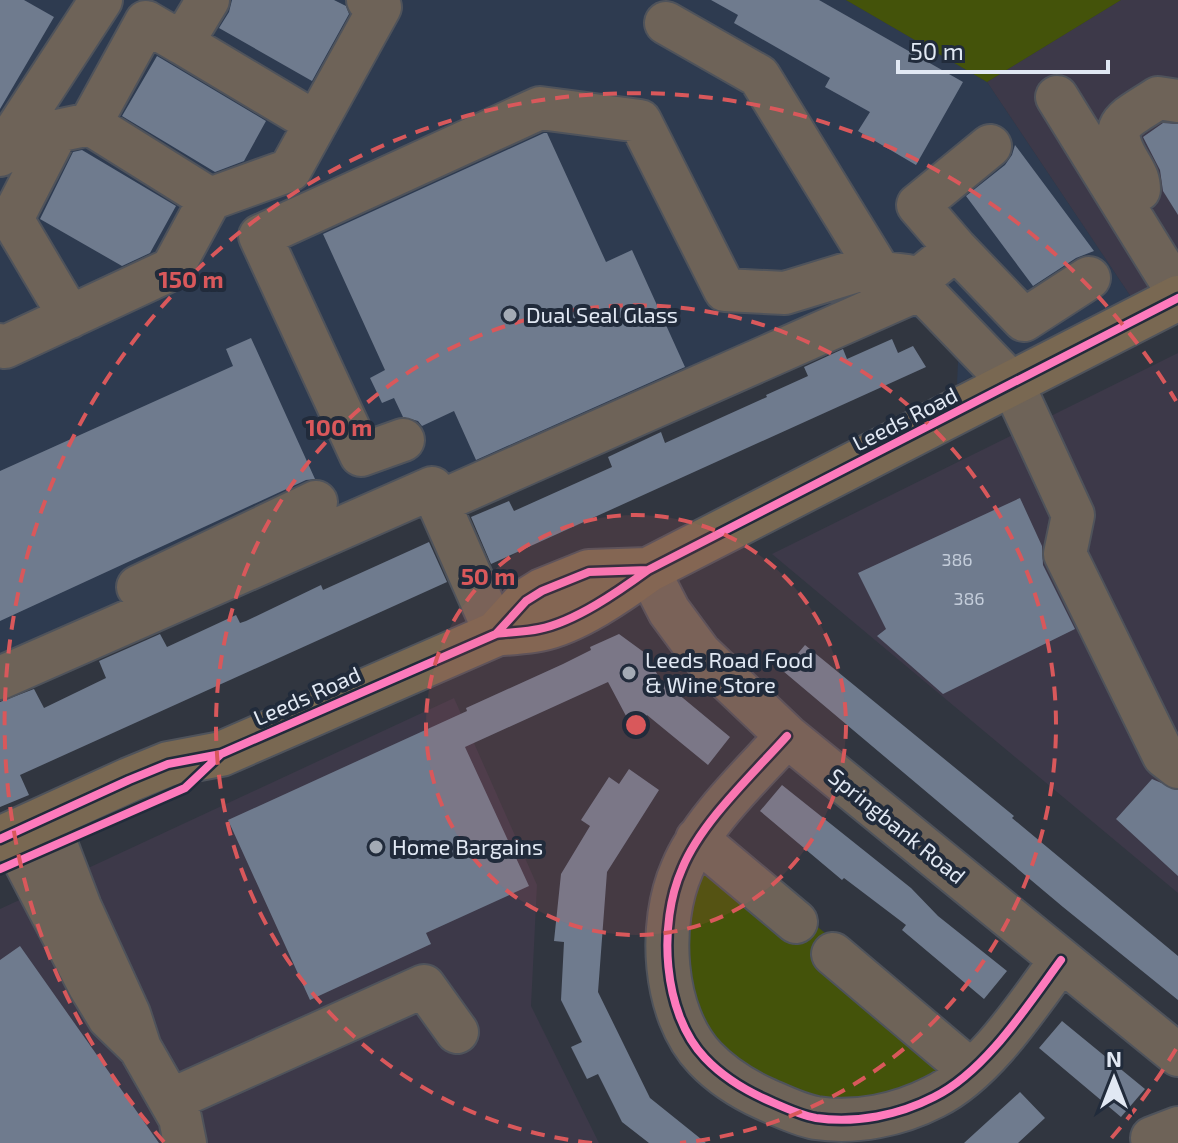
<svg xmlns="http://www.w3.org/2000/svg" width="1178" height="1143" font-family="'Exo 2',sans-serif">
  <rect width="100%" height="100%" fill="#313640"/>
  <path fill="#3d3949" d="M1121,0H1178V273L1131,297L987,82Z
    M1178,353V893L772,554Z
    M454,698L537,885L531,1006L599,1143H0V909Z"/>
  <path fill="#2e3b50" d="M0,0H846L987,82L1131,297L957,384L958,362L949,337L924,319L870,314L0,687Z"/>
  <path fill="#44530a" d="M846,0H1121L987,82Z
    M697,847L809,920L835,941L958,1070L936,1088L814,1112L706,1052L673,959Z"/>
  <path fill="#6f7b8e" d="M0,0H24L54,17L0,109Z
    M232,0H334L346,6L349,14L312,81L219,28L229,12Z
    M711,0H819L963,82L916,165L858,131L870,112L825,87L830,78L734,23L738,15Z
    M157,56L266,121L244,161L215,172L122,116Z
    M1163,123L1178,124V215L1163,191L1160,170L1143,137Z
    M544,133H547L606,262L632,250L685,367L476,460L454,411L422,426L418,421L403,417L394,398L382,403L370,378L385,370L323,234Z
    M1015,145L1094,251L1076,258L1033,286L966,196L1005,165L1012,155Z
    M82,150L176,206L150,253L122,266L40,219L73,152Z
    M251,338L315,479L306,480L0,621V471L233,366L226,349Z
    M892,339L898,353L913,346L926,367L491,564L471,517L509,501L514,511L612,467L608,457L661,432L665,443L767,397L766,395L808,376L804,367L843,349L847,359Z
    M1020,498L1042,546L1043,565L1075,629L943,694L877,636L886,629L858,573Z
    M429,542L447,582L20,775L29,795L0,807V702L34,689L44,708L106,678L99,661L160,634L167,647L236,615L240,623L246,621L321,585L323,590Z
    M619,634L645,653L660,679L730,737L708,765L647,715L634,731L608,682L465,747L529,886L426,933L431,944L310,1000L228,820L467,711L466,708L563,664L591,650L590,647Z
    M805,645L1014,816L1012,818L1178,956V1000L1063,907L783,671Z
    M629,769L659,790L607,872L598,992L650,1098L706,1143H649L622,1122L598,1074L587,1079L571,1047L582,1042L561,1000L564,942L554,941L561,874L590,826L581,820L609,777L619,784Z
    M1152,779L1178,790V876L1116,819Z
    M782,785L911,888L938,916L1007,971L984,999L902,930L906,925L844,878L842,880L760,811Z
    M20,946L159,1143H0V960Z
    M1062,1021L1145,1089L1121,1117L1039,1048Z
    M1020,1092L1045,1118L1018,1143H964Z"/>
  <g fill="none" stroke-linecap="round" stroke-linejoin="round">
    <g stroke="#4f535b" stroke-width="46">
      <path id="minor" d="M666,23L759,76L880,273
        M182,43L316,123
        M1057,97L1178,293
        M90,124L210,199
        M0,155L101,0
        M1139,190C1139,180 1136,175 1131,166C1105,124 1123,121 1158,98L1178,101
        M956,249L918,205L990,146
        M914,283L956,249L1024,320L1089,278
        M70,317L12,219L57,131L90,124L146,22L182,43L208,0
        M0,345L5,347L172,269L210,199L290,170L380,7L368,0
        M403,440L361,455L260,236L540,108L640,121L725,290L785,293L860,270L908,276L1013,385L1073,515L1065,554L1164,756L1178,767
        M439,502L920,289
        M648,570L669,611L700,653L787,736L1178,1055
        M138,587L316,502
        M0,678L432,488L496,634
        M787,736C753,774 701,822 682,869C658,923 662,1013 705,1058C722,1076 743,1089 765,1099C781,1106 799,1115 816,1118C856,1124 899,1115 934,1097C985,1072 1028,1005 1061,960
        M697,839L796,922
        M833,954L970,1070
        M140,1048L109,1018L89,985L23,858L25,829L56,844L80,907L129,1014L140,1048L180,1118L185,1143
        M171,1100L424,986L457,1032
        M1152,1138L1178,1128"/>
    </g>
    <g stroke="#4f535b" stroke-width="48">
      <path id="major" d="M496,634L526,601L542,591L589,572L648,570
        M0,839L129,780L168,764L221,754L496,634C510,632 525,632 539,629C575,622 619,591 648,570L1178,298"/>
    </g>
    <use href="#minor" stroke="#6e6358" stroke-width="42"/>
    <use href="#major" stroke="#796852" stroke-width="44"/>
    <g stroke="#212b3b" stroke-width="13">
      <path id="cycleway" d="M496,634L526,601L542,591L589,572L648,570
        M787,736C753,774 701,822 682,869C658,923 662,1013 705,1058C722,1076 743,1089 765,1099C781,1106 799,1115 816,1118C856,1124 899,1115 934,1097C985,1072 1028,1005 1061,960
        M0,839L129,780L168,764L221,754L496,634C510,632 525,632 539,629C575,622 619,591 648,570L1178,298
        M0,869L185,788L221,754"/>
    </g>
    <use href="#cycleway" stroke="#fd7abc" stroke-width="8"/>
  </g>
  <circle cx="636" cy="725" r="210" fill="#d9585b" fill-opacity=".12"/>
  <g fill="none" stroke="#d9585b" stroke-width="4" stroke-dasharray="14 10">
    <circle cx="636" cy="725" r="210"/>
    <path d="M592 1143A420 420 0 1 1 680 1143"/>
    <path d="M1176 1049A630 630 0 0 1 1108 1142M164 1142A630 630 0 1 1 1176 401"/>
  </g>
  <g fill="#a3aab4" stroke="#212b3b" stroke-width="3">
    <circle cx="510" cy="315" r="8"/>
    <circle cx="629" cy="673" r="8"/>
    <circle cx="376" cy="847" r="8"/>
  </g>
  <g text-anchor="middle" stroke-width="8" stroke-linejoin="round" paint-order="stroke">
    <g font-size="18" fill="#c4cdda">
      <text x="957" y="566">386</text>
      <text x="969" y="605">386</text>
    </g>
    <g font-size="22" fill="#e1e8f3" stroke="#212b3b" text-anchor="start">
      <text x="526" y="323">Dual Seal Glass</text>
      <text x="645" y="668">Leeds Road Food<tspan x="645" dy="25">&amp; Wine Store</tspan></text>
      <text x="392" y="855">Home Bargains</text>
    </g>
    <g font-size="22" fill="#e1e8f3" stroke="#212b3b">
      <text transform="translate(905 419) rotate(-27)" y="8">Leeds Road</text>
      <text transform="translate(307 696) rotate(-24)" y="8">Leeds Road</text>
      <text transform="translate(897 826) rotate(39)" y="8">Springbank Road</text>
    </g>
  </g>
  <circle cx="636" cy="725" r="12" fill="#d9585b" stroke="#212b3b" stroke-width="4"/>
  <g font-size="24" text-anchor="middle" font-weight="bold" fill="#d9585b" stroke="#212b3b" stroke-width="8" stroke-linejoin="round" paint-order="stroke">
    <text x="191" y="288">150 m</text>
    <text x="339" y="436">100 m</text>
    <text x="488" y="585">50 m</text>
  </g>
  <g transform="translate(1114 1079)" stroke="#212b3b" stroke-width="6" paint-order="stroke">
  <path d="M0-6L14 30L0 20L-14 30Z" fill="#e1e8f3"/>
  <text y="-12" font-size="22" font-weight="bold" text-anchor="middle" fill="#e1e8f3">N</text>
  </g>
  <path d="M898 60v12h210v-12" fill="none" stroke="#e1e8f3" stroke-width="4"/>
  <text x="910" y="60" font-size="24" fill="#e1e8f3" stroke="#212b3b" stroke-width="6" paint-order="stroke">50 m</text>
</svg>
